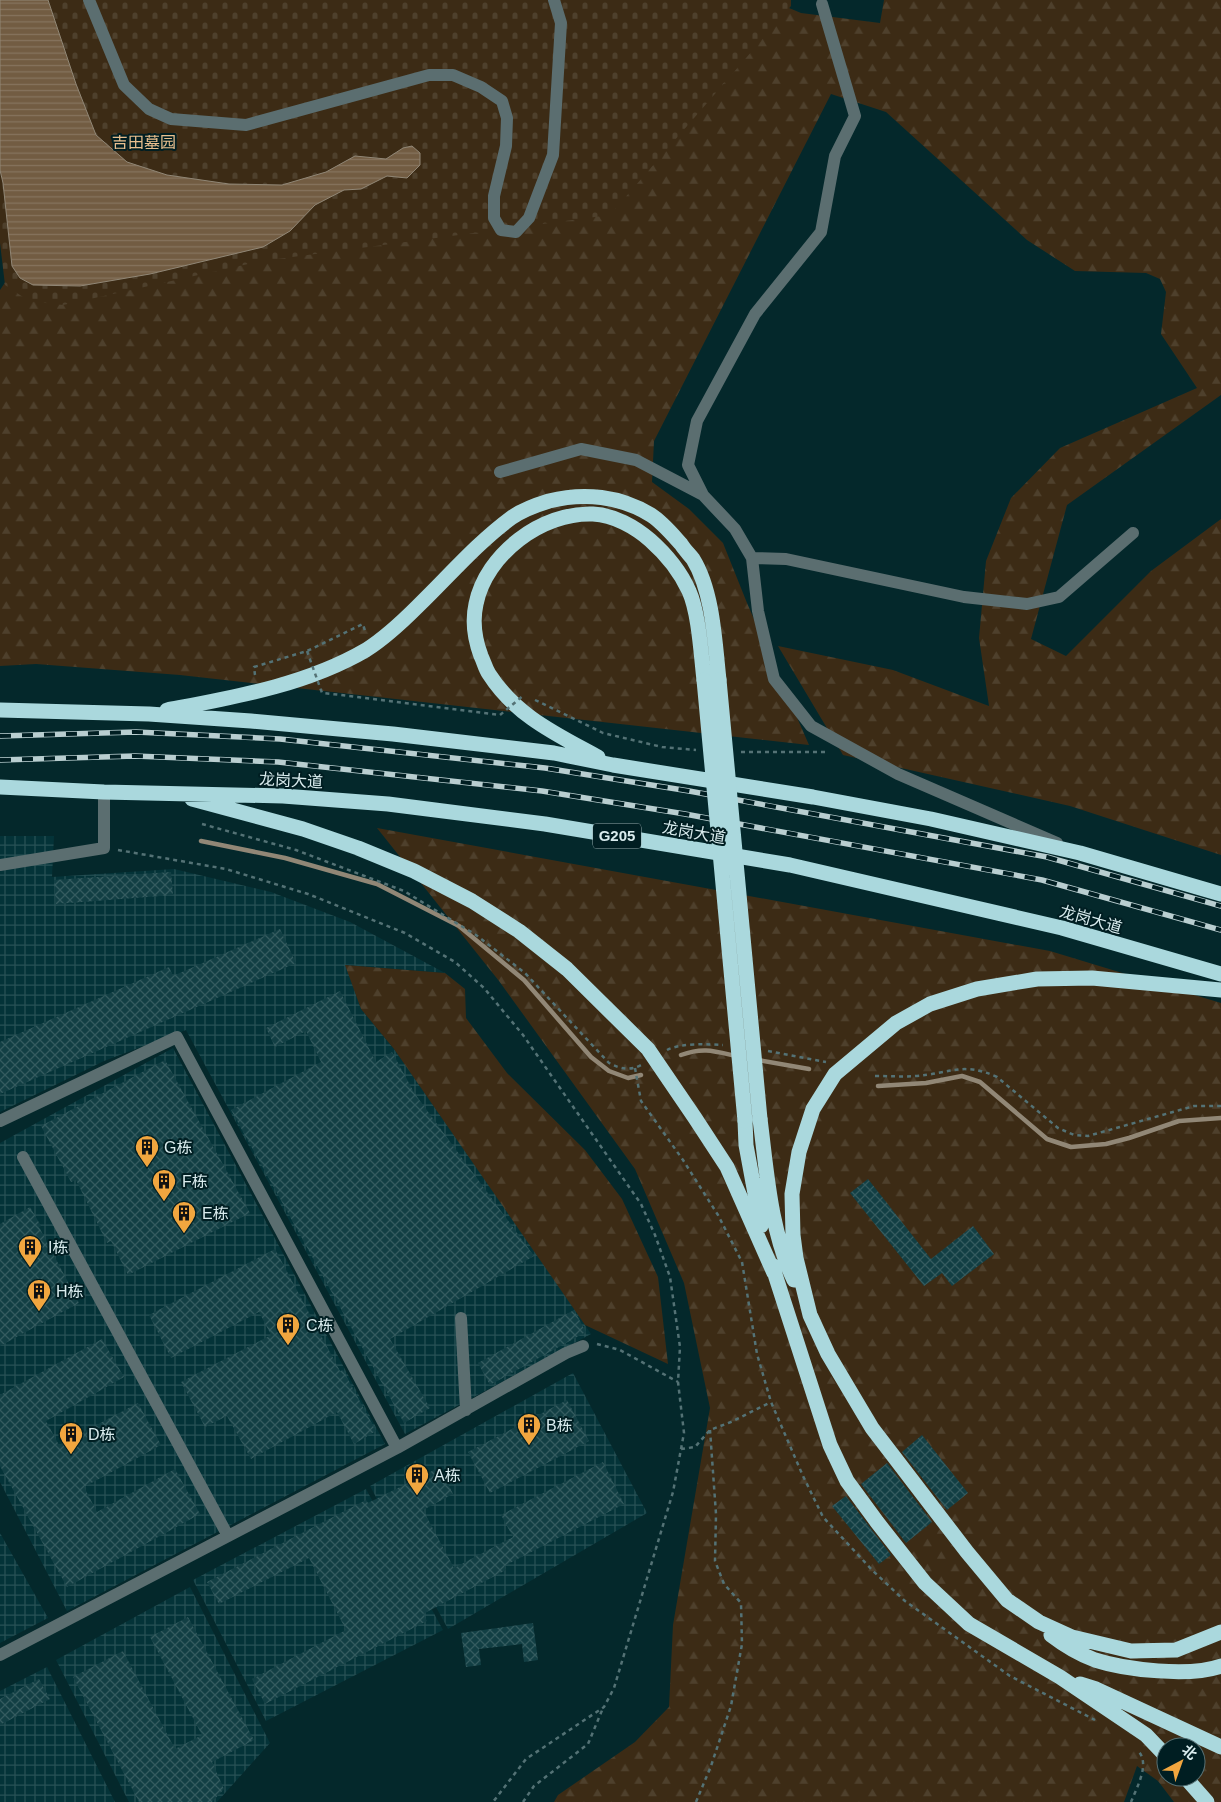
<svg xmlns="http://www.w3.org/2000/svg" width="1221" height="1802" font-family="Helvetica,'Noto Sans SC',sans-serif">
  <defs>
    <pattern id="industrial-grid" width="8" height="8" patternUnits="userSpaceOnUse" patternTransform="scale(1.25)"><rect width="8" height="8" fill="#043338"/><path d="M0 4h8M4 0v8" fill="none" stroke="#285155"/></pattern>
    <pattern id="forest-firs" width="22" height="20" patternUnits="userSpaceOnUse" patternTransform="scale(1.25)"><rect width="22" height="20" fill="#3c2b15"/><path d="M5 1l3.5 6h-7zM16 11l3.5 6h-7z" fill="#4e402c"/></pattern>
    <pattern id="cemetery-stones" width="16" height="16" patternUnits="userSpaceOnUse" patternTransform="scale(1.25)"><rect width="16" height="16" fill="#3c2b15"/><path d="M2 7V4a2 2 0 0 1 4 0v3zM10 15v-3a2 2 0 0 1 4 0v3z" fill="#4e402c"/></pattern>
    <pattern id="water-rules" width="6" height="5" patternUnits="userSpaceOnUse" patternTransform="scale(1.25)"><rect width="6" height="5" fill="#725c42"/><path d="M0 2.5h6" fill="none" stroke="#86745e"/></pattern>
    <pattern id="building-cross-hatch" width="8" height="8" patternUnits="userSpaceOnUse" patternTransform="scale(1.25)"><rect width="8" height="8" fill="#123f44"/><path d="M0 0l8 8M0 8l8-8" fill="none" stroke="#345b5f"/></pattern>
  </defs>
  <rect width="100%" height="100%" fill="#04282b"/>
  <path fill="url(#industrial-grid)" d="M0,836H54L52,877L174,869L271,892L350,922L445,973L346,965L361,1009L394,1049L540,1258L591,1334L405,1434L186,1030L104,1061L0,1112Z
    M173,1048L385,1444L67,1611L0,1482V1143Z
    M573,1373L647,1513L448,1629L370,1486Z
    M366,1489L443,1630L266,1721L193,1580Z
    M0,1533L48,1618L0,1643Z
    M190,1587L270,1743L217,1802H129L56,1660Z
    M47,1667L115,1802H0V1691Z"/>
  <path fill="url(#forest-firs)" fill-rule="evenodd" d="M770,0L801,13L880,23L884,0H1221V395L1067,505L1031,639L1066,656L1151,571L1221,519V855L1070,806L843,755L778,646L893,670L989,706L979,638L986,561L1011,498L1060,448L1197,388L1161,334L1166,292L1160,279L1146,273L1075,271L1027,240L886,112L831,94L654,441L652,482L689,509L723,543L747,603L809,745L180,675L36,664L0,666V290L148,69Z
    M377,828L1050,951L1221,1003V1802H1174L1158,1781L1137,1766L1124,1802H554L558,1795L635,1742L669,1707L673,1625L710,1408L684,1283L635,1169L499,981ZM1166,1747H1196V1777H1166Z
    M345,965L445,973L465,989L466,1018L507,1073L585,1150L622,1199L658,1277L668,1364L585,1325L394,1049L361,1009Z"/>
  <path fill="url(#cemetery-stones)" d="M0,0H791V6L610,215L262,261L63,305L29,301L5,285L0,243Z"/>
  <path fill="url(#water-rules)" stroke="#918776" d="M0,0H48L76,84L96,135L127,162L167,175L229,184L282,185L326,172L355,156L386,159L403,148L412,146L420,153V165L407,178L387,176L361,189L344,190L315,205L290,231L263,247L150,274L80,286L33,285L20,278L12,266L3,183L0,170Z"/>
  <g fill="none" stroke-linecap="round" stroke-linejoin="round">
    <path stroke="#918776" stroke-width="4.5" d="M201,841L285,858L377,884L459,926L524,980L591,1057L609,1071L628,1078L641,1075
      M681,1055C703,1047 714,1051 736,1056
      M758,1060L809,1069
      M878,1086L926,1083L962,1076L980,1082L1047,1139L1071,1147L1106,1144L1129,1138L1179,1121L1221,1118"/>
  </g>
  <path fill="url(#building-cross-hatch)" d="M171,872L173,895L56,904L54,880Z
    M280,929L296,963L0,1094V1042L169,967L173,976Z
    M340,991L376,1062L392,1052L415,1094L534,1256L390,1339L430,1408L404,1423L231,1110L321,1062L306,1031L275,1047L266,1028Z
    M165,1060L250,1213L128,1275L111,1241L107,1243L76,1180L71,1182L41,1126Z
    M868,1179L931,1259L973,1226L994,1254L952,1286L942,1273L924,1286L850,1193Z
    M30,1207L41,1226L39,1227L79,1303L0,1346V1224Z
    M275,1249L340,1371L343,1370L376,1431L354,1444L337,1412L251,1459L227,1416L205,1427L181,1382L271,1335L259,1312L171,1358L149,1315Z
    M574,1310L586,1332L490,1385L478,1363Z
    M102,1339L124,1377L46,1421L59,1445L138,1403L161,1445L84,1487L97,1512L175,1469L200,1514L67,1587L0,1466V1395Z
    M567,1400L589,1441L490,1493L468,1452Z
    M922,1435L968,1493L947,1510L902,1452Z
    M603,1462L624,1504L504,1566L506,1570L423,1614L427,1621L265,1704L252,1679L346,1630L309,1558L219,1604L207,1582L366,1500L368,1503L440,1467L453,1494L423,1510L454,1568L513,1537L501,1515Z
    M887,1463L932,1522L906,1543L861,1484Z
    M846,1496L891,1555L879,1564L832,1506Z
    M188,1617L254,1740L212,1762L224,1789L212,1802H139L73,1677L123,1651L175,1749L202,1735L150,1637Z
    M533,1623L538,1660L524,1662L522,1644L479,1649L481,1665L466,1667L461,1633Z
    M39,1679L50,1699L0,1725V1699Z"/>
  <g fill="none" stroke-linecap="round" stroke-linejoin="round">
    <path stroke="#547275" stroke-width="2.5" stroke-dasharray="4 4" stroke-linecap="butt" d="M255,675L254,667L307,651L363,624L365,631
      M535,700L603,733L662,747L696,750
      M741,752H828
      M202,824L296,850L404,891L476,935L525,973L609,1063C620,1069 630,1071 641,1065
      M118,850L226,869L308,894L405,933L455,962L484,988L523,1035L641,1204L655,1235L670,1277L680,1347L678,1382L684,1433L673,1492L614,1688L604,1707L526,1759L493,1802
      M667,1050C680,1043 708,1044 723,1045
      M768,1051L826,1062
      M635,1068L641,1101L683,1160L718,1215L742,1262L757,1354L771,1402L803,1476L823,1517L873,1571L905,1601L1010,1676L1095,1720
      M875,1076C889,1076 902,1077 915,1076C949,1074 962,1061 997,1077L1058,1128L1074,1135L1088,1136L1194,1106H1221
      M597,1344L620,1350L678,1382
      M681,1449L695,1447L710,1430L731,1422L771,1402
      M523,1802L534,1786L588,1744L603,1708
      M696,1802L711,1766L731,1706L742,1644L741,1603L724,1584L715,1561L716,1514L710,1430
      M1131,1802C1136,1789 1150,1765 1139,1752"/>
    <path stroke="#5b6e70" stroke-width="12" d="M89,0L124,85L149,109L171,119L246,125L429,75H453L481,87L502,101L507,118L506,146L494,196V218L501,230L516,232L529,218L553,155L561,23L554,0
      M822,4L855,116L835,156L821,232L755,314L697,421L688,465L703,495L735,529L752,558L758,611L774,679L811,726L898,774L1057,843
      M500,472L581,449L636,460L703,495
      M752,558L786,559L964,597L1027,604L1059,597L1133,533
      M0,865L104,848V792
      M0,1121L177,1037L397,1448
      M23,1157L228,1536
      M461,1318L466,1410
      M0,1655L397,1448L566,1353L583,1346"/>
    <path stroke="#aad8dd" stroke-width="15" d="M0,710L149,714L251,721L393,734L554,753L613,765L813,797L931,819L1080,853L1221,894
      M167,710C235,697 306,685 366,650C385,638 402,622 418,606C448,577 477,543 511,518C522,510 536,505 549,501C584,492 620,496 651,515C662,522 672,534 681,544C684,549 689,554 693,559C713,591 715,643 719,680
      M598,757C556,734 516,716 489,674C485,668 484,662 481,656C475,640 472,622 476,604C486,554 542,512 593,514C614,515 635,527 650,540C667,555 680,571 689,591C699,613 701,655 704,680
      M0,787L104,792L283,796L388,804L545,824L790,865L1062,928L1221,974
      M192,799L303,829L358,848L414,871L472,901L519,931L567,969L648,1049L695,1118L727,1167L774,1273
      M1221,990L1092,978L1037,979L977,989L930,1004L896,1023L835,1074L813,1109L799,1152L792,1194L793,1235L796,1258L810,1315L828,1354L872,1428L967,1552L1007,1600L1039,1622L1072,1637L1131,1651L1176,1650L1221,1632
      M760,1119C767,1173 770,1230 794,1280
      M745,1121L746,1145L761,1226
      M772,1265L830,1445L847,1481L877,1522L925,1583L969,1624L1060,1677L1146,1735L1166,1756
      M1051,1635C1064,1645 1079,1654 1095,1660C1126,1670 1190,1677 1221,1666
      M1080,1684L1096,1689L1221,1747
      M1185,1777L1207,1802"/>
    <g stroke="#b9ced0" stroke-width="5.5">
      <path id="rail" d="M0,736L136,732L280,739L545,768L689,791L1047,857L1221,906
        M0,760L135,756L278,762L542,791L685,814L1042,880L1221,930"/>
    </g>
    <use href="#rail" stroke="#001e22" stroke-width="4" stroke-dasharray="11" stroke-linecap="butt"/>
    <path stroke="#547275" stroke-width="2.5" stroke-dasharray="4 4" stroke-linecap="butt" d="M307,651L322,693L341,695L500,715L524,695"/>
    <path stroke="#aad8dd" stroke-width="15" d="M704,680L745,1121
      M719,680L760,1119"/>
  </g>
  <defs>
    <g id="building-pin" transform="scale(1.25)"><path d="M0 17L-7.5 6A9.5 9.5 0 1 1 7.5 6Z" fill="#f1a63f" stroke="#001e22"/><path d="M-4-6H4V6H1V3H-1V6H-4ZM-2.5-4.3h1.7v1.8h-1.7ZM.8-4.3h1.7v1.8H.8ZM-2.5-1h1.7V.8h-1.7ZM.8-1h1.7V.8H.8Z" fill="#111"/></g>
  </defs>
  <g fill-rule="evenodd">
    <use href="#building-pin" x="147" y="1147"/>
    <use href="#building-pin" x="164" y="1181"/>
    <use href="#building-pin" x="184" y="1213"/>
    <use href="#building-pin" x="30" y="1247"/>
    <use href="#building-pin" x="39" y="1291"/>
    <use href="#building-pin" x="288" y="1325"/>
    <use href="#building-pin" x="529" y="1425"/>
    <use href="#building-pin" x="71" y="1434"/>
    <use href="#building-pin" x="417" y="1475"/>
  </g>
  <g text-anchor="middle" stroke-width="4" stroke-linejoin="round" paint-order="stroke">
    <rect fill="#001e22" stroke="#98aeb1" stroke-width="1" x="593" y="823.5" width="48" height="25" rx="4"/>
    <g font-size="15" font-weight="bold" fill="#d9ecee">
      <text x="617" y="841">G205</text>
    </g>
    <g font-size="16" fill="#e8bf8e" stroke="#001e22">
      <text x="144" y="148">吉田墓园</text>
    </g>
    <g font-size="16" fill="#d9ecee" stroke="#001e22">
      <text transform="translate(291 780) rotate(3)" y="6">龙岗大道</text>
      <text transform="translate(694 832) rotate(10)" y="6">龙岗大道</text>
      <text transform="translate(1091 919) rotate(16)" y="6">龙岗大道</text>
    </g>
    <g font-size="16" fill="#d9ecee" stroke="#001e22" text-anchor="start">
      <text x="164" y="1153">G栋</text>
      <text x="182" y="1187">F栋</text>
      <text x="202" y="1219">E栋</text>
      <text x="48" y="1253">I栋</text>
      <text x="56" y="1297">H栋</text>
      <text x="306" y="1331">C栋</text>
      <text x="546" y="1431">B栋</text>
      <text x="88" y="1440">D栋</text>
      <text x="434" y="1481">A栋</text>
    </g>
  </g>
  <g transform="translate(1181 1762) rotate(41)"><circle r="24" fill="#001e22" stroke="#577074"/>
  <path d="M0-4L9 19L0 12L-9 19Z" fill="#f1a63f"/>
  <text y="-8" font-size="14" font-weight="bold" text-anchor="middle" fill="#d9ecee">北</text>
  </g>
</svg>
